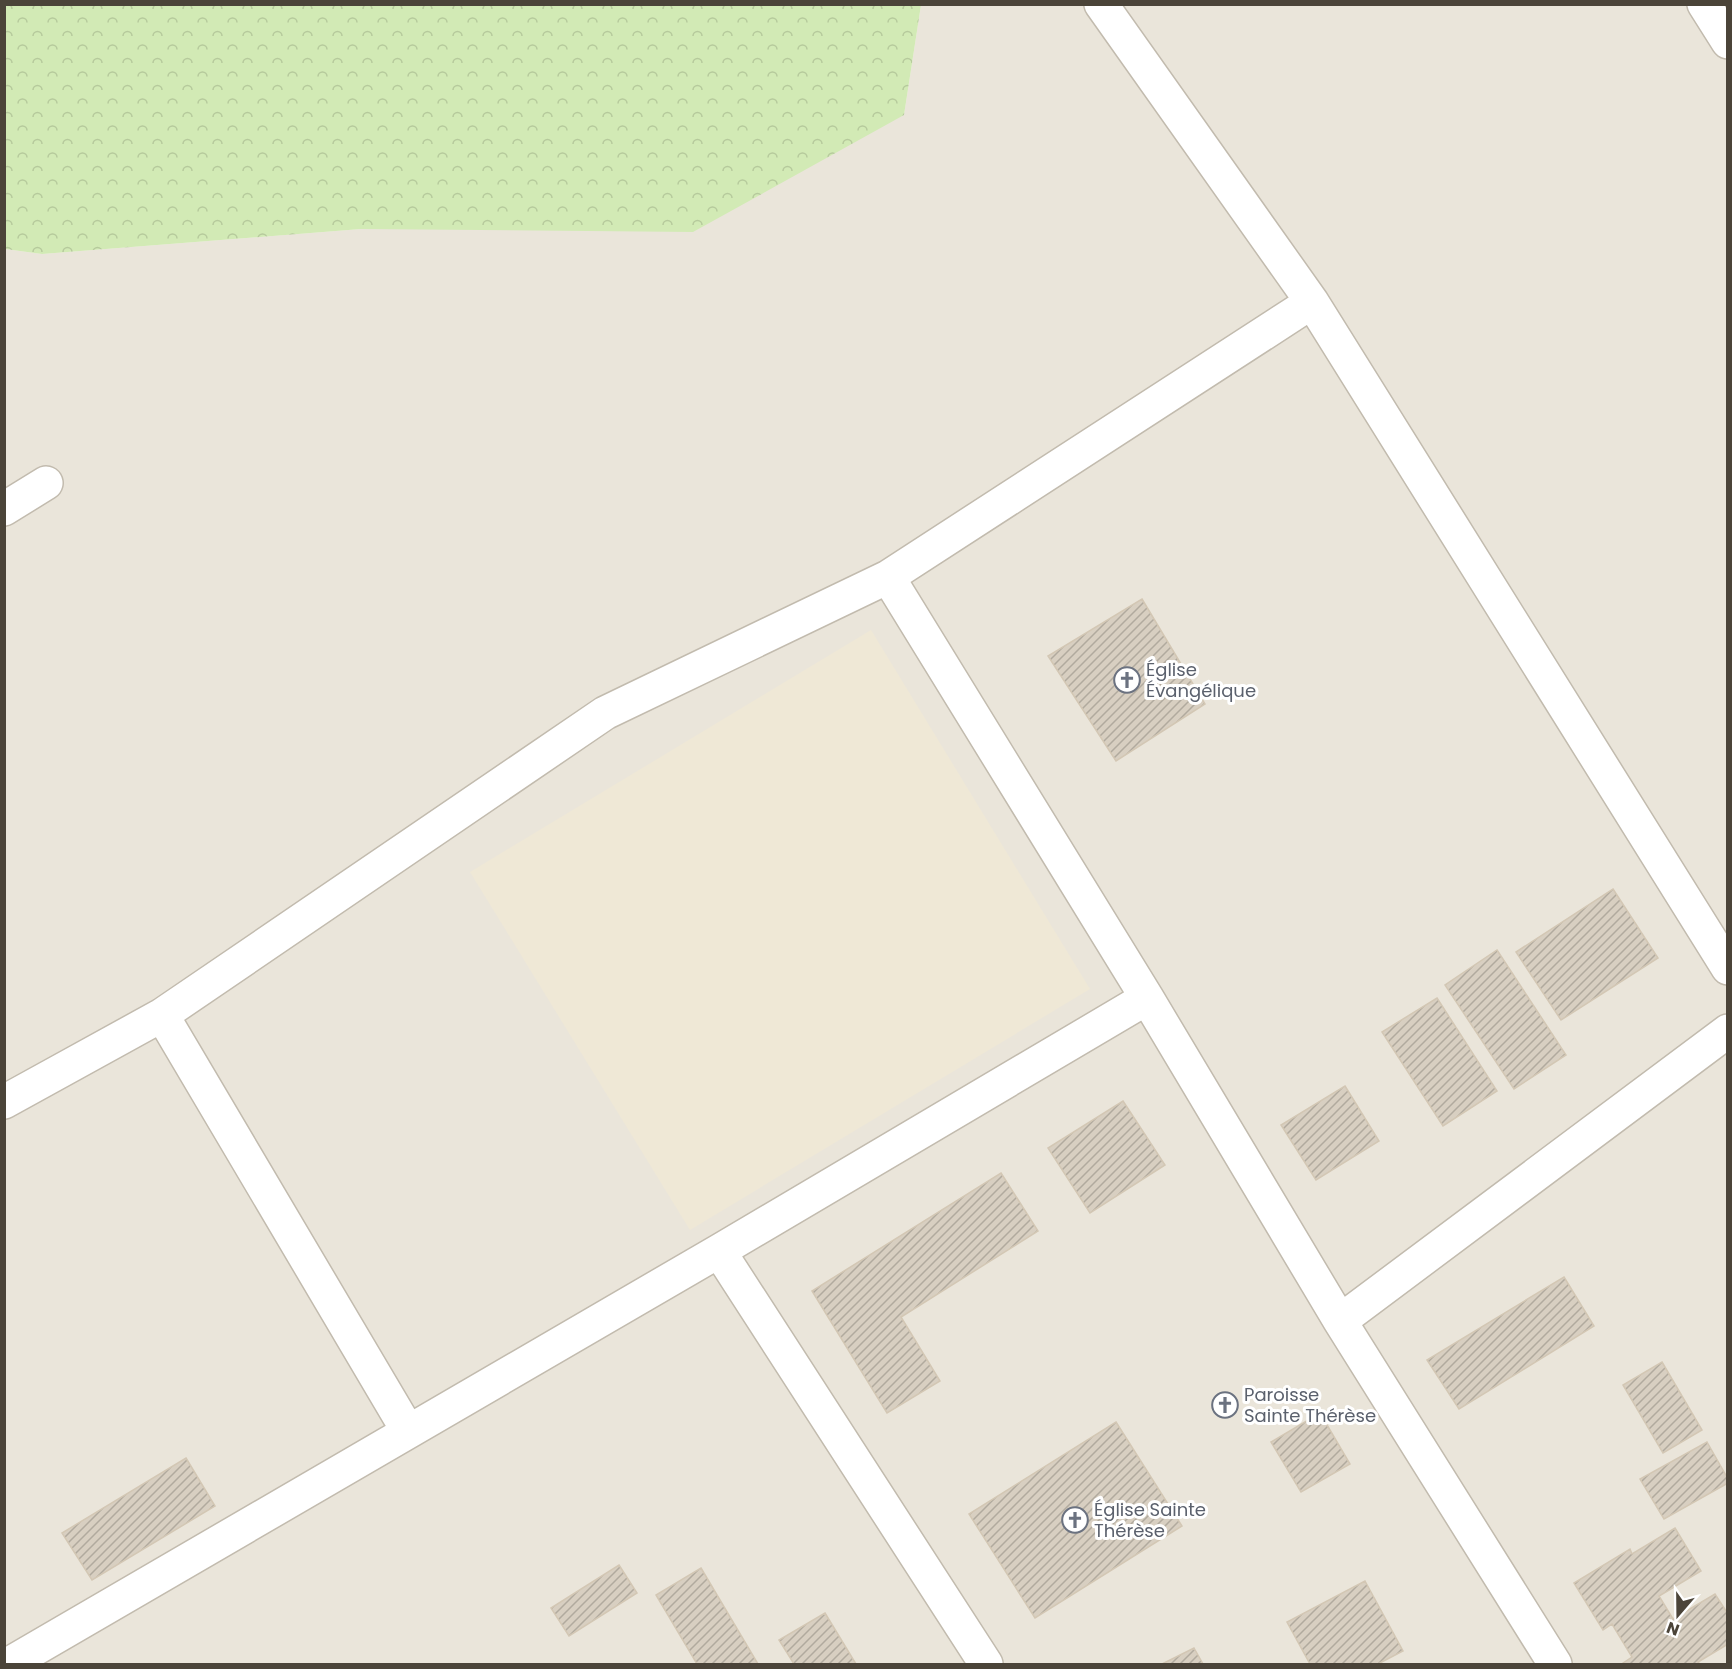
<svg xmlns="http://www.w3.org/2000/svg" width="1732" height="1669" font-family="Poppins,sans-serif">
  <defs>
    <pattern id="forest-crowns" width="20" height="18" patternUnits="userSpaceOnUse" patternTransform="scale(1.5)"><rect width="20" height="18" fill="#d2eab5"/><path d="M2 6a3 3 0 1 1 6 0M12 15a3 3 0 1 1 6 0" fill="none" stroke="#b6ca9c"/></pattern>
    <pattern id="building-hatch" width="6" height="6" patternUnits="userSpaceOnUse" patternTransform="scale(1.5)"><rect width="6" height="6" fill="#d8cfc1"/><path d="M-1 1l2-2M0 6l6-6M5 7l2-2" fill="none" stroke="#b1aa9e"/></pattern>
  </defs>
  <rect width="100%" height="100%" fill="#f6f3ec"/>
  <path fill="#eae5da" d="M921,5H1727V1664H5V249L42,254L361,229L904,115Z"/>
  <path fill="#efe8d6" d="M871,630L1090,989L690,1230L470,872Z"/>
  <path fill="url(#forest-crowns)" d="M5,4H921V5L904,115L693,232L361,229L42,254L5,249Z"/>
  <path fill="url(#building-hatch)" stroke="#d3c7b4" stroke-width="1.5" d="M1142,599L1205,704L1116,761L1048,656Z
    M1613,889L1658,958L1561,1020L1516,952Z
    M1497,950L1566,1055L1514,1089L1445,985Z
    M1437,998L1497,1091L1443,1126L1382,1032Z
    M1345,1086L1379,1141L1316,1180L1281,1125Z
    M1123,1101L1165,1165L1090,1213L1048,1148Z
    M1001,1173L1038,1231L901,1317L940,1381L887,1413L812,1291Z
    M1564,1277L1594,1326L1459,1409L1427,1360Z
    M1662,1362L1702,1430L1663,1453L1623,1385Z
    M1320,1413L1350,1464L1301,1492L1271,1442Z
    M1116,1422L1182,1526L1035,1618L969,1514Z
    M1707,1442L1728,1479V1483L1664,1519L1640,1479Z
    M186,1458L215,1506L92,1580L62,1533Z
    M1675,1528L1701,1571L1659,1596L1673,1619L1715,1594L1728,1614V1644L1698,1662L1700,1664H1624L1623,1663L1632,1657L1612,1624L1603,1630L1574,1583L1630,1549L1632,1554Z
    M619,1565L637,1593L569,1636L551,1608Z
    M701,1568L758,1664H697L656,1595Z
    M1365,1581L1403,1651L1378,1664H1310L1287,1622Z
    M825,1613L856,1664H794L779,1640Z
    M1194,1648L1203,1664H1162Z"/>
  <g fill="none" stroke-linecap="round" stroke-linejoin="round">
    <g stroke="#c2bbae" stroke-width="36">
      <path id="minor" d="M1101,4L1312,302L1728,968
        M1704,4L1728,42
        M4,509L46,483
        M888,577L1147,998L1340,1321L1555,1664
        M162,1015L408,1431
        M4,1102L162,1015L605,713L888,577L1312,302
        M719,1251L986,1664
        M1340,1321L1728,1031
        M9,1664L719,1251L1147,998"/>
    </g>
    <use href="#minor" stroke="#fff" stroke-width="33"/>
  </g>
  <defs>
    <g id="church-ring" transform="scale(1.35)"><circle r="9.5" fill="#fff" stroke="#6b7280" stroke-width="1.5"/><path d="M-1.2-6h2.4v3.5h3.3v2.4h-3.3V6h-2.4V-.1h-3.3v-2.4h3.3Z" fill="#6b7280"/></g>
  </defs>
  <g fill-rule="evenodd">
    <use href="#church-ring" x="1127" y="680"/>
    <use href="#church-ring" x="1225" y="1405"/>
    <use href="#church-ring" x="1075" y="1520"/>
  </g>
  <g text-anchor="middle" stroke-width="6" stroke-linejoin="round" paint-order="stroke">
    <g font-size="18" fill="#5b616d" stroke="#fff" text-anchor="start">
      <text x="1146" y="676">Église<tspan x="1146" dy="21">Évangélique</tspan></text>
      <text x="1244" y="1401">Paroisse<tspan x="1244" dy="21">Sainte Thérèse</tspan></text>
      <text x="1094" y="1516">Église Sainte<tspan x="1094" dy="21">Thérèse</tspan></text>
    </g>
  </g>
  <rect width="1732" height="1669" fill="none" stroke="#4b4439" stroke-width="12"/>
  <g transform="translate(1678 1615) rotate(200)" stroke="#ffffff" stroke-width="4.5" paint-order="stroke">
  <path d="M0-4.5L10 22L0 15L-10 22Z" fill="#4b4439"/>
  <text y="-9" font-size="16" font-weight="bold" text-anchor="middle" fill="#4b4439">N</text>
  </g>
</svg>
